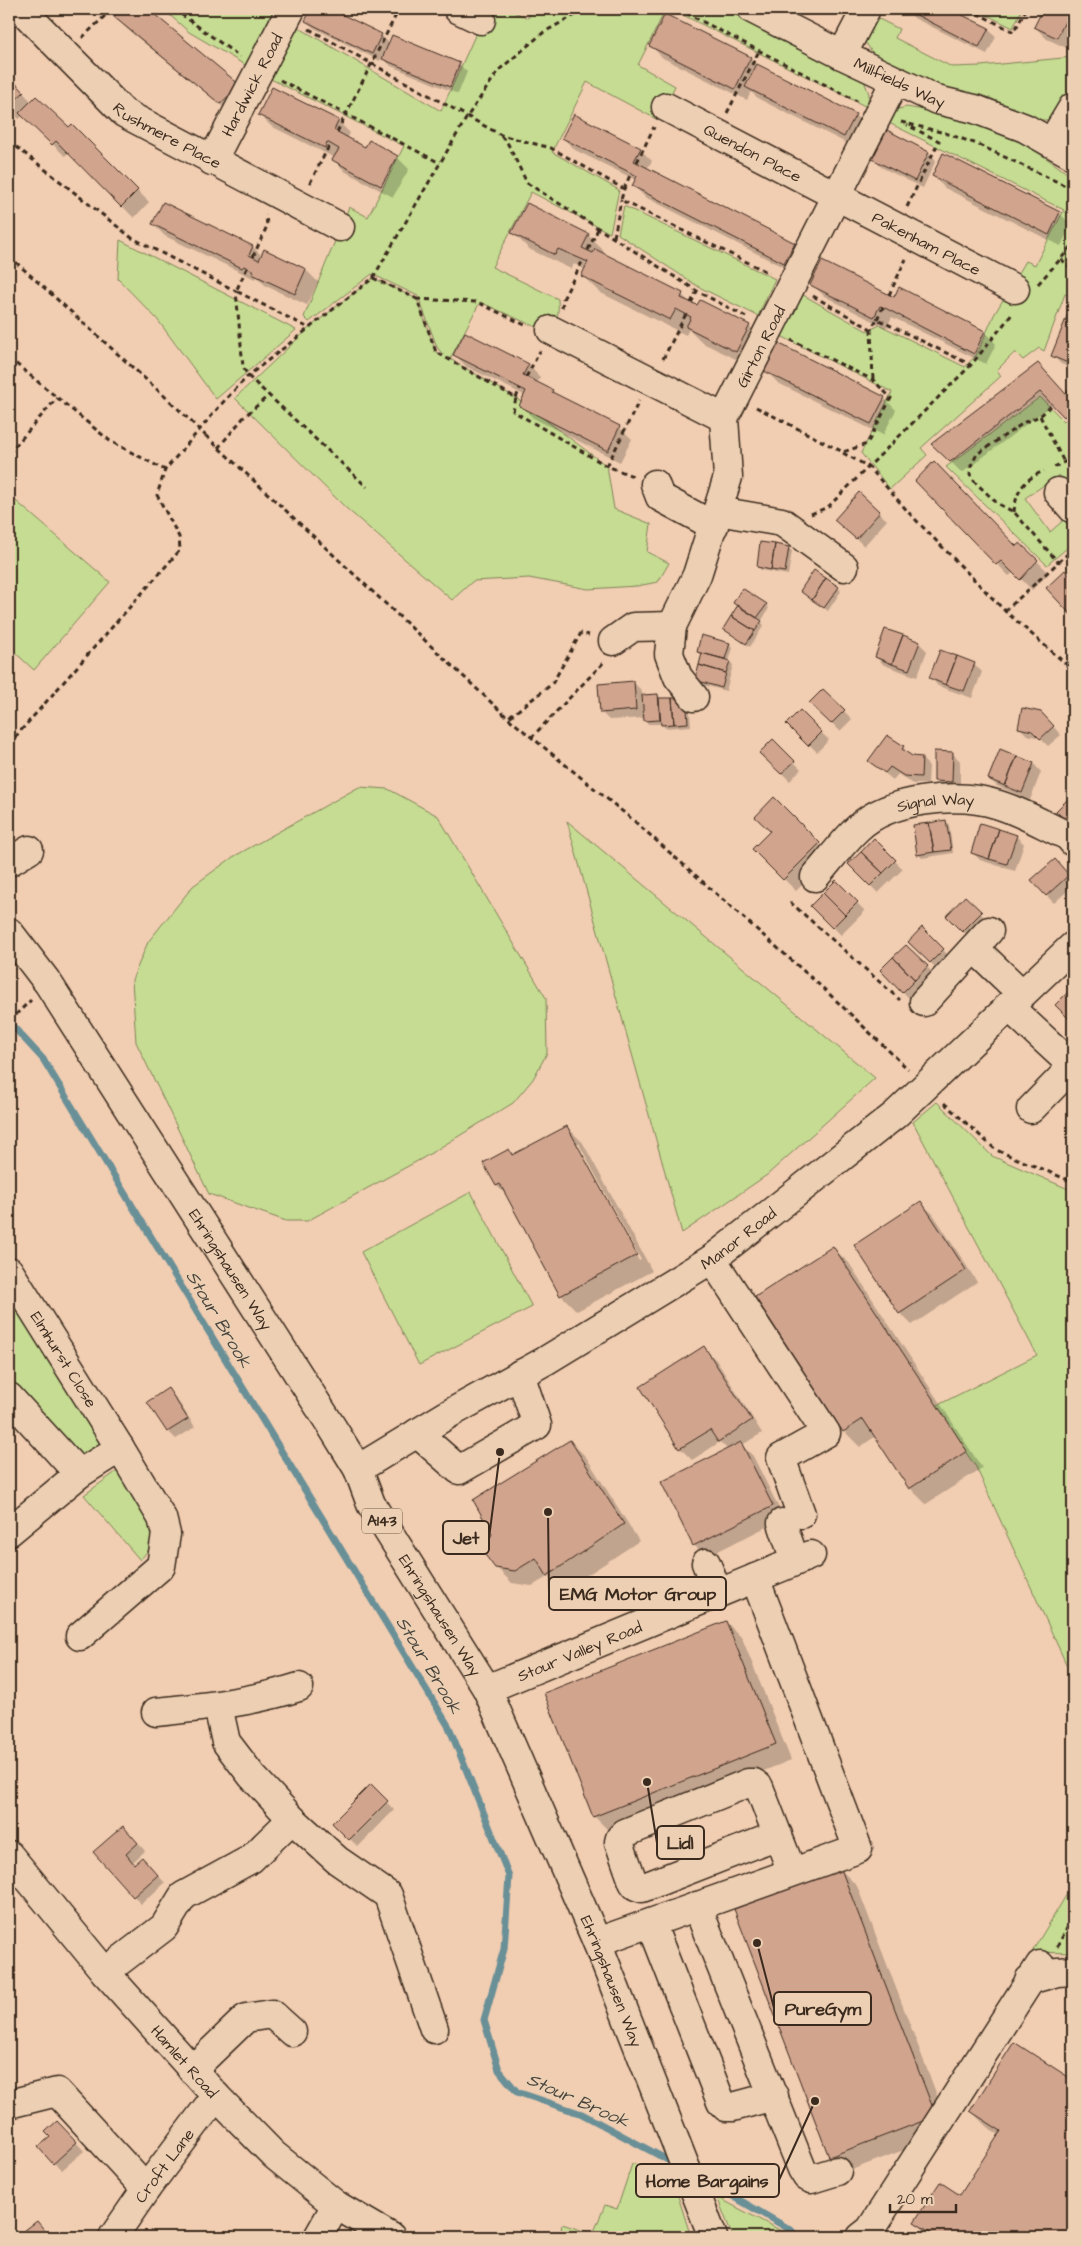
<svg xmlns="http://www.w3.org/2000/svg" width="1082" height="2246" font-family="'Architects Daughter',sans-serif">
  <rect width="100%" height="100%" fill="#f1cdb1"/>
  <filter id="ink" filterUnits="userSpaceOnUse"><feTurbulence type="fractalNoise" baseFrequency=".02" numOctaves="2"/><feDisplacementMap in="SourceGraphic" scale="10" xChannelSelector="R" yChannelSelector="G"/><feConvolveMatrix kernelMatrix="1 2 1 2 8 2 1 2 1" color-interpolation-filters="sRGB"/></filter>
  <g filter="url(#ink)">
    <path fill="#c5dc92" stroke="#808358" d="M163,9H267L441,111L487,9H507L528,18L533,9H666L638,65L675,86L658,120L587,82L552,152L619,190L610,233L531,192L492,267L558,299C559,312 558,323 547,332L480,302L450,359L516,398L607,466L614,509L651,524L647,552L669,563L658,582L637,586L588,589L529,578L473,581L452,600L346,508L235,398L309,328L373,278L417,299L436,352L443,355L437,347L418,296L372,274L309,322L304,317L349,207L368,217L404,146L257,72L189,32Z
      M671,9H726L863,78L869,94L867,107Z
      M975,9H1022L1013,28Z
      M875,17L899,29L895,38L952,67L981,66L1073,57V88L1053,118L1046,120H1037L990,98L940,87L875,56L865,42L864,35Z
      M907,107C974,119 1020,135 1073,178V297L1065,294L1044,351L1039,348L1023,360L1015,352L997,370L1001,376L921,448L927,455L890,489L861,453L892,392L775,333L796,291L867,331L880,325L965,367L977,354L994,315L1026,261L1035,265L1064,210L885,121L894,110Z
      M624,206L775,279L758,316L699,287L618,234Z
      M120,240L296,330L216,399L157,319L118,279Z
      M1040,397L1064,421L1073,413V491L1059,475L1025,498L1050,532L1073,512V543L1047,565L946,467Z
      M9,495L110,582L34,670L9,647Z
      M359,787L388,789L438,816L546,998L547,1053L533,1079L513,1103L423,1158L307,1221H286L209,1194L136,1042L132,980L148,942L193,886L233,857Z
      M567,821L875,1078L767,1175L682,1233Z
      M937,1102L992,1156L1073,1191V1679L976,1467L934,1407L1037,1355L913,1122Z
      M471,1192L532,1307L419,1365L361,1252Z
      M9,1293L100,1443L96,1451L79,1460L9,1386Z
      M120,1469L153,1520L152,1546L140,1560L84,1495Z
      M1073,1884V1953L1032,1952Z
      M632,2164L670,2171L691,2237H560L562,2224L593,2234L605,2205L617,2209Z
      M717,2197L787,2234L790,2237H733Z"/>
    <path fill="#0003" fill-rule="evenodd" d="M113,9H146L239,86L233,115L127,29L115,17L118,14Z
      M312,9H328L381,35L390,44L459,64L467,72L458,94L391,66L382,57L380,61L314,28L306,21Z
      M906,9H947L988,29L996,37L987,54L914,18Z
      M1044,9H1073V40L1069,49L1047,39L1035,27Z
      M651,46L751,58L760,67L855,115L867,127L856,148L759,99L751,92L747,100L663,58Z
      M9,78L32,102L69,129L72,126L149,202L134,218L69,152L65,156L23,116L19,119L9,109Z
      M259,114L338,121L350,133L347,139L365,149L397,157L409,169L393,197L346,172L334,160L335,158L271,126Z
      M563,138L640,149L652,161L647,169L794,244L806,256L797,274L645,197L633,185L636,180L575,150Z
      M929,153L936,160L923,188L881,167L874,159Z
      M933,176L1059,213L1071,224L1061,246L945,188Z
      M163,203L253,247L262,256L264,251L306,270L318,282L307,305L266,286L258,278L256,277L255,279L165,236L153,224Z
      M513,233L588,235L604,251L602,254L682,295L692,304L749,326L765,342L752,367L703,343L689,329L686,335L599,292L583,276L586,270L574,264L571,269L529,249Z
      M812,284L894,299L899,289L985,332L996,344L986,364L892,317L886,328L824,296Z
      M1073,304V369L1061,364L1053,356Z
      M455,355L528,365L540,377L537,383L552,391L558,397L620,428L632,439L620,462L533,418L521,406L526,396L467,367Z
      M1038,364L1072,401L1073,400V425L1053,404L962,473L933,444Z
      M766,371L884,398L896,410L883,435L778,383Z
      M916,481L1016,547L1020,544L1049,573L1032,590L1014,572L1009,576Z
      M879,513L887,520L864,546L844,527Z
      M788,548L792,551L788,575L761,570L758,567Z
      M838,588L841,591L828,611L801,591Z
      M766,605L769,608L761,622L764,625L750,647L724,629Z
      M919,643L927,651L917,677L884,665L876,657Z
      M729,644L733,648L729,661L733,665L726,691L700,684L697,680L702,655L698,651Z
      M974,664L982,672L972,698L938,686L931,678Z
      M634,683L642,691V696L658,695L661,699L689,702L691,726L665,728L662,724H648L645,718L609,720L601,712Z
      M823,691L852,719L840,731L811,703Z
      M800,712L829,740L817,752L788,724Z
      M1049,722L1061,735L1048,746L1040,738L1027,735L1019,727ZM1027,728L1038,733L1027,731Z
      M773,741L801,769L790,781L761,753Z
      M903,747L910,756L921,758L929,766L928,784H913L898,774L893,780L870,761Z
      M1001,751L1034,764L1041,772L1030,800L997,786L989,779Z
      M952,753L960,761V789H943L935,781Z
      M774,799L831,856L796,891L754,849L771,831Z
      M945,821L949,825L953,853L922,858L918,854Z
      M1016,836L1024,844L1015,871L980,860L972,852Z
      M874,840L903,869L878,893L849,864Z
      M1063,869L1073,881V886L1054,903L1046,895Z
      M836,882L865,911L841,935L812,906Z
      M965,898L988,921L971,939L948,916Z
      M922,929L951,958L938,970L910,942Z
      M906,946L935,975L910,999L881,970Z
      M567,1127L583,1143L652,1271L577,1311L561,1295L509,1198L497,1186L485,1163L509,1150L514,1155ZM576,1144H579L641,1260L639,1261Z
      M921,1203L933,1214L977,1282L912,1325L900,1313Z
      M833,1248L849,1263L982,1468L926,1504L910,1488L876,1436L860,1447L844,1431L757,1297Z
      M704,1348L716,1360L762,1433L742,1445L753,1456L784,1518L706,1557L694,1545L728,1450L720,1442L692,1460L680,1448Z
      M168,1390L176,1398L195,1427L176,1439L168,1431L149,1402Z
      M570,1441L586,1457L639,1541L563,1591L549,1576L532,1586L512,1583L496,1567Z
      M726,1622L742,1638L791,1760L610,1832L594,1816Z
      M371,1786L394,1810L358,1847L334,1823Z
      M131,1835L145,1851L133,1862L135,1865L150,1866L165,1883L141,1904L95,1852Z
      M841,1870L857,1886L951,2132L846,2172L830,2156Z
      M1014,2044L1073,2081V2237H931L916,2222L960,2197L1000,2135L987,2127L971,2111Z
      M65,2130L84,2151L62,2170L54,2163Z
      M9,2181L16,2190L9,2196Z"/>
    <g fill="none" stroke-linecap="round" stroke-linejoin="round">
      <path stroke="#698f97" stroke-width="7" d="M9,1022L43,1059L449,1727L509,1876L504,1949L484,2020L499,2070L517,2092L582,2114L675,2164
        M698,2176L791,2230L797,2237"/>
    </g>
    <path fill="#d1a48e" stroke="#3b2a1e" d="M122,9H148L240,85L220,104L114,17Z
      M311,9H331L382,34L372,54L305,21Z
      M905,9H950L989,28L979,47Z
      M1043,9H1071L1057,38L1034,27Z
      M665,14L751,57L735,89L649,46Z
      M392,35L460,63L450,87L382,59Z
      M757,64L856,114L844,137L745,87Z
      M9,76L24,92L9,106Z
      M272,87L339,120L334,130L365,147L369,140L398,156L381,186L332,160L339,149L327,142L325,148L258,115Z
      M36,96L69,127L72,124L138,190L121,207L56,141L52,145L19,113Z
      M574,114L641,148L634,161L795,243L784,263L632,186L637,176L562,138Z
      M887,130L929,152L915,181L872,159Z
      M943,153L1060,212L1049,235L932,176Z
      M163,202L253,246L249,255L259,260L264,249L306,269L295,294L252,274L254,271L244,266L242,268L152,224Z
      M527,203L589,234L582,248L593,253L595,249L683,293L681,298L697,305L700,300L750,325L736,352L686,327L691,317L676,309L670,320L581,276L588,262L558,249L555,255L511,233Z
      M822,261L894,297L899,287L985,331L974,354L883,307L880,306L874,317L810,285Z
      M1073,301V365L1051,356Z
      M465,332L529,364L523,375L553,390L552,392L620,426L608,451L519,406L526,391L453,355Z
      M778,343L885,397L871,424L764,371Z
      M1038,363L1073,402V408L1064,417L1040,392L950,462L931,444Z
      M934,461L1016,546L1020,543L1038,560L1020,580L1001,561L996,565L915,481Z
      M859,492L880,512L856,539L834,520Z
      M760,542L775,544L771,570L757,567Z
      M775,544L789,547L785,572L771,570Z
      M814,570L826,578L812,600L800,591Z
      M1065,570L1073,579V617L1046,588Z
      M826,578L839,587L824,608L812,600Z
      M742,588L767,604L757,618L733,603Z
      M738,605L762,621L755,631L731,616Z
      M731,616L755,631L746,644L723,629Z
      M885,629L903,635L892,664L875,657Z
      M701,635L730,643L725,659L697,652Z
      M903,635L920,642L909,670L892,664Z
      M940,650L957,656L946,685L929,678Z
      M702,653L730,661L726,673L699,665Z
      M957,656L975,663L964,691L946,685Z
      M699,665L726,673L722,688L695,680Z
      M634,681L636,710L600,713L598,684Z
      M823,689L845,710L831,724L809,703Z
      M658,694L660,720L644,721L642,695Z
      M686,697L688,723L674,724L672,698Z
      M659,698H672L674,724L661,725Z
      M1022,708L1041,712L1054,726L1040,739L1032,731L1018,728Z
      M800,710L822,732L808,746L786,724Z
      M887,735L904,746L902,749L912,756L922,757L921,777L904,776L890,767L885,773L868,761Z
      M773,739L795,761L781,774L759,753Z
      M1000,749L1017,756L1005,786L988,779Z
      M934,751L953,752L952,782L934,781Z
      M1017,756L1034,763L1022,793L1005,786Z
      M774,797L820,843L783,880L752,849L770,831L755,817Z
      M1068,799L1073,804V828L1056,811Z
      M946,820L951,850L934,852L929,823Z
      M929,823L934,852L917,855L913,825Z
      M980,823L999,829L989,859L971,853Z
      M999,829L1017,835L1007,864L989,859Z
      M874,838L896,860L883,873L861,852Z
      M861,852L883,873L870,886L848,864Z
      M1055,859L1069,875L1046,896L1031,880Z
      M836,880L858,902L845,915L823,893Z
      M823,893L845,915L832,928L810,906Z
      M965,896L982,912L962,932L946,916Z
      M922,927L944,949L930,963L908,942Z
      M906,945L928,966L915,980L893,957Z
      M893,957L915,980L902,993L880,970Z
      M1069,991L1073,995V1023L1055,1005Z
      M567,1126L637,1255L560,1296L500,1184L496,1186L483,1163L509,1149L512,1155Z
      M921,1201L966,1270L899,1314L854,1245Z
      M833,1246L967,1451L909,1489L863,1419L843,1432L755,1297Z
      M704,1346L752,1420L718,1442L710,1430L679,1449L640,1387Z
      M168,1388L188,1419L167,1432L147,1402Z
      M570,1440L624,1524L547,1576L536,1558L515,1571L495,1568L483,1552L492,1534L473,1500Z
      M741,1442L773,1506L693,1546L661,1482Z
      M726,1621L776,1744L593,1817L544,1693Z
      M371,1784L388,1801L349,1840L332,1823Z
      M123,1826L138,1843L126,1854L134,1864L142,1857L158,1875L133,1897L93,1852Z
      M841,1869L936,2116L829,2157L734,1909Z
      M1014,2042L1073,2080V2237H938L914,2222L940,2182L960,2195L1001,2131L970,2111Z
      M57,2121L77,2142L53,2164L38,2147L50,2137L45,2132Z
      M37,2221L50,2237H16Z"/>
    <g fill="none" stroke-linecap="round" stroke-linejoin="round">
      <g stroke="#3b2a1e" stroke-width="31">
        <g id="minor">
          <path id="s1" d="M21,9L124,113L340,227"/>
          <path d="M458,9L481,20"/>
          <path id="s2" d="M752,9L842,55L937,100L975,109L1025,128L1073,155"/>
          <path d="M842,55L866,9"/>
          <path id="s3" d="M666,107L1015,289"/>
          <path d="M1052,142L1073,107"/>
          <path id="s4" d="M212,161L291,9"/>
          <path d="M551,330L724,418"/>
          <path d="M655,484L660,497L714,526"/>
          <path d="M1058,492L1073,509"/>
          <path d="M718,511L782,522L844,567"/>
          <path id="s5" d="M672,626L697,575L728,477L724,418L895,81"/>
          <path d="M613,641L633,627L672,626L669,654L678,677L694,697"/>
          <path d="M9,862L29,850"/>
          <path id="s6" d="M815,877C829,861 842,843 858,828C889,798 959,792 999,805C1022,812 1046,826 1068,836L1073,842"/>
          <path d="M974,948L1021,993"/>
          <path d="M924,1002L989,931"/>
          <path d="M1008,1006L1073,1066"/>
          <path d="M1031,1109L1073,1066"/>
          <path d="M712,1259L826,1433L781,1458L801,1514"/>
          <path id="s7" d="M9,1271L120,1448"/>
          <path d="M9,1397L79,1474"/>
          <path d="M417,1433L459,1470L537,1425L520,1374"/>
          <path id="s8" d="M358,1469L447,1415L545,1361L712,1259L895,1115L1073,946"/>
          <path d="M782,1523L795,1561"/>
          <path d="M9,1532L79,1474L120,1448L162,1518L166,1534L161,1566L80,1636"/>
          <path d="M706,1563L718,1593"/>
          <path id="s9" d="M487,1689L811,1555"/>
          <path d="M156,1712C205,1707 252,1702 299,1687"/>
          <path d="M292,1819L337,1860L388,1895L434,2029"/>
          <path d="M778,1835L642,1888L636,1886L633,1882L619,1842L620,1838L625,1833L748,1783H754L759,1787L792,1872"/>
          <path id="s10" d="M9,1855L105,1972L216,2096L274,2155L336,2205L391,2237"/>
          <path d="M697,1906L802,2169L807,2177L811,2179L837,2171"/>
          <path d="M651,1923L721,2102L726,2107H733L774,2096"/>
          <path d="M597,1942L858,1849L755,1578"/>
          <path d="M105,1972L164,1927L183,1896L251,1859L292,1819L252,1776L226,1742L218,1706"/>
          <path d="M1029,1980L1057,1972L1073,1971"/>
          <path d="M192,2070L246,2018L272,2014L292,2032"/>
          <path d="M9,2104L57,2092L146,2189"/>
          <path id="s11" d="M113,2237L146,2189L216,2096"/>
          <path d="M318,2237L336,2205"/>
          <path d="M861,2237L870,2230L1040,1965"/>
        </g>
      </g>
      <g stroke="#3b2a1e" stroke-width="31">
        <g id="major">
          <path id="s12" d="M9,932L48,983L332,1427L358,1469L371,1504L487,1689L597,1942L713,2237"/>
        </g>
      </g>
      <path stroke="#3b2a1e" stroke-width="3" stroke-dasharray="5 4" stroke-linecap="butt" d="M174,9L240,57
        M678,9L857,101
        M969,9L1014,32L1026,9
        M1032,9L1036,11L1037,9
        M979,14L982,9
        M309,29L501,135L551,148L624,189L621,200L769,273
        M82,38L112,9
        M280,80L440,163
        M727,113L759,51
        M901,122L945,133L977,144L1062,184L1073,192
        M337,132L399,9
        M501,136L508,144L527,183L697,291L748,318
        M9,141L132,238L236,291L243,367L248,376L367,487
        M637,162L654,127
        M310,183L330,144
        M624,189L631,173
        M907,207L939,141L907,125
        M614,237L621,200
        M588,250L598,229
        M9,256L171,402
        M253,257L267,226L266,215
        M1061,259L1073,270
        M247,268L236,291L309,328
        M373,278L417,299L436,352L516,398L513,411L607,466L633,476
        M1038,284L1073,245
        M889,295L906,259
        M813,296L871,329L877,319L971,365
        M417,299L477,302L527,326
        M691,303L697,291
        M562,308L563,299L583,260
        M877,319L883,307
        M871,329L873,380
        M9,358L110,441L165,470
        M663,359L686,314
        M526,377L540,351
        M1067,393L1073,386
        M516,398L520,388
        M1051,406L1040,416L1025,422L977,454L971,466L970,475L975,482L998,504L1014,512L1058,562
        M756,407L843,452L867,444L891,398L873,380L791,340
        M1040,416L1064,462
        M206,436L508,718L633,820L824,989L908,1069
        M218,448L244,417L269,395
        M9,453L57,398
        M843,453L869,467L910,514L1005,611L1073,670
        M607,466L639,401
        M1054,467L1073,458
        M1014,512C1016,491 1024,479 1044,471
        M811,514L828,507L838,497L971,365L1013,313
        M1005,611L1073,549
        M513,713L508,718L552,684L581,633L589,635
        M531,738L604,662
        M9,744L180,550L179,537L157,495L165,470L225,400L248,376L373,278L467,117L499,70L544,32L586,9
        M790,902L900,1000
        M9,1021L31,1000
        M944,1103L996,1150L1073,1182
        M1057,1947L1073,1917"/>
      <use href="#minor" stroke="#edd0b3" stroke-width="28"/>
      <use href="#major" stroke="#edd0b3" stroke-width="28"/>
      <path stroke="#3b2a1e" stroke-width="3" stroke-dasharray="5 4" stroke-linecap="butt" d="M171,402L206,436"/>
    </g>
  </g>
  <g text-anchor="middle" stroke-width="4" stroke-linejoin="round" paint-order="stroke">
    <rect fill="#edd0b3" stroke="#705c4b" stroke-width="1" x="362" y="1508.5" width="40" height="25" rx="4"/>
    <g font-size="15" font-weight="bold" fill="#3b2a1e">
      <text x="382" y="1526">A143</text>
    </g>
    <g font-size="16" fill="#3b2a1e" stroke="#edd0b3">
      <text dy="6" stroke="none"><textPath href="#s2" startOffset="165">Millfields Way</textPath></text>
      <text dy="6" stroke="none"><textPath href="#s4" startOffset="86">Hardwick Road</textPath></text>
      <text dy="6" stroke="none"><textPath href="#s1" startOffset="195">Rushmere Place</textPath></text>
      <text dy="6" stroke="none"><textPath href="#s3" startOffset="98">Quendon Place</textPath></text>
      <text dy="6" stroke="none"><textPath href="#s3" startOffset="294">Pakenham Place</textPath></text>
      <text dy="6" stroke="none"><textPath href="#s5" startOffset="299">Girton Road</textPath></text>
      <text dy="6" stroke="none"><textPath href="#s6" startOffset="149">Signal Way</textPath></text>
      <text dy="6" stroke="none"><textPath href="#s8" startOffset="445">Manor Road</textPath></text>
      <text dy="6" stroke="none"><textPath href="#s12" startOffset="404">Ehringshausen Way</textPath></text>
      <text dy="6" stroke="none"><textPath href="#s7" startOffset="104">Elmhurst Close</textPath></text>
      <text dy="6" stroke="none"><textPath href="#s12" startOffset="809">Ehringshausen Way</textPath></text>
      <text dy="6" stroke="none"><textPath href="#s9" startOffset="100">Stour Valley Road</textPath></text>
      <text dy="6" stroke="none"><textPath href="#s12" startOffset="1214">Ehringshausen Way</textPath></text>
      <text dy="6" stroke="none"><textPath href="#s10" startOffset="271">Hamlet Road</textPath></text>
      <text dy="6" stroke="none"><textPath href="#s11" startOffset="88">Croft Lane</textPath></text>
    </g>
    <g font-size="18" font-style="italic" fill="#47433c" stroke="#edd0b3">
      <text transform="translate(219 1319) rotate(59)" y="6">Stour Brook</text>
      <text transform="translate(429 1665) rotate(59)" y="6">Stour Brook</text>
      <text transform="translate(578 2100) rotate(24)" y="6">Stour Brook</text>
    </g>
  </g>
  <path fill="none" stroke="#3b2a1e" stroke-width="2" d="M500 1452L489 1538M548 1512L549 1593M647 1782L657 1843M757 1943L774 2008M815 2101L779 2180"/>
  <g fill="#3b2a1e" stroke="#edd0b3" stroke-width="2">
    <circle cx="500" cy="1452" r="5"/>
    <circle cx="548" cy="1512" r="5"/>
    <circle cx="647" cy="1782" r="5"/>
    <circle cx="757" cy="1943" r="5"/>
    <circle cx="815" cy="2101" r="5"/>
  </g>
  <g fill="#edd0b3" stroke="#3b2a1e" stroke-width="2">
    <rect x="443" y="1521" width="46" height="33" rx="5"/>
    <rect x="549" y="1577" width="177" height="33" rx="5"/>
    <rect x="657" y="1826" width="47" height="33" rx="5"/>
    <rect x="774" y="1992" width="97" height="33" rx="5"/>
    <rect x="636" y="2164" width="143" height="33" rx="5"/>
  </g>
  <g font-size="18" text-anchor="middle" font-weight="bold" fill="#3b2a1e">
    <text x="466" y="1544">Jet</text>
    <text x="638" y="1600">EMG Motor Group</text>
    <text x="680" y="1849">Lidl</text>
    <text x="823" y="2015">PureGym</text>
    <text x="707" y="2187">Home Bargains</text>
  </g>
  <rect width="1082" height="2246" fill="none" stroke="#edd0b3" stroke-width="30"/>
  <rect x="15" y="15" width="1052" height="2216" fill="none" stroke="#3b2a1e" stroke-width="2" filter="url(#ink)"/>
  <path d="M890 2204v8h66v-8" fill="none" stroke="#3b2a1e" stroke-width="2.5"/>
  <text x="897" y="2204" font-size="15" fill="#3b2a1e" stroke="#edd0b3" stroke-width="4" paint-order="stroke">20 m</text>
</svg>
